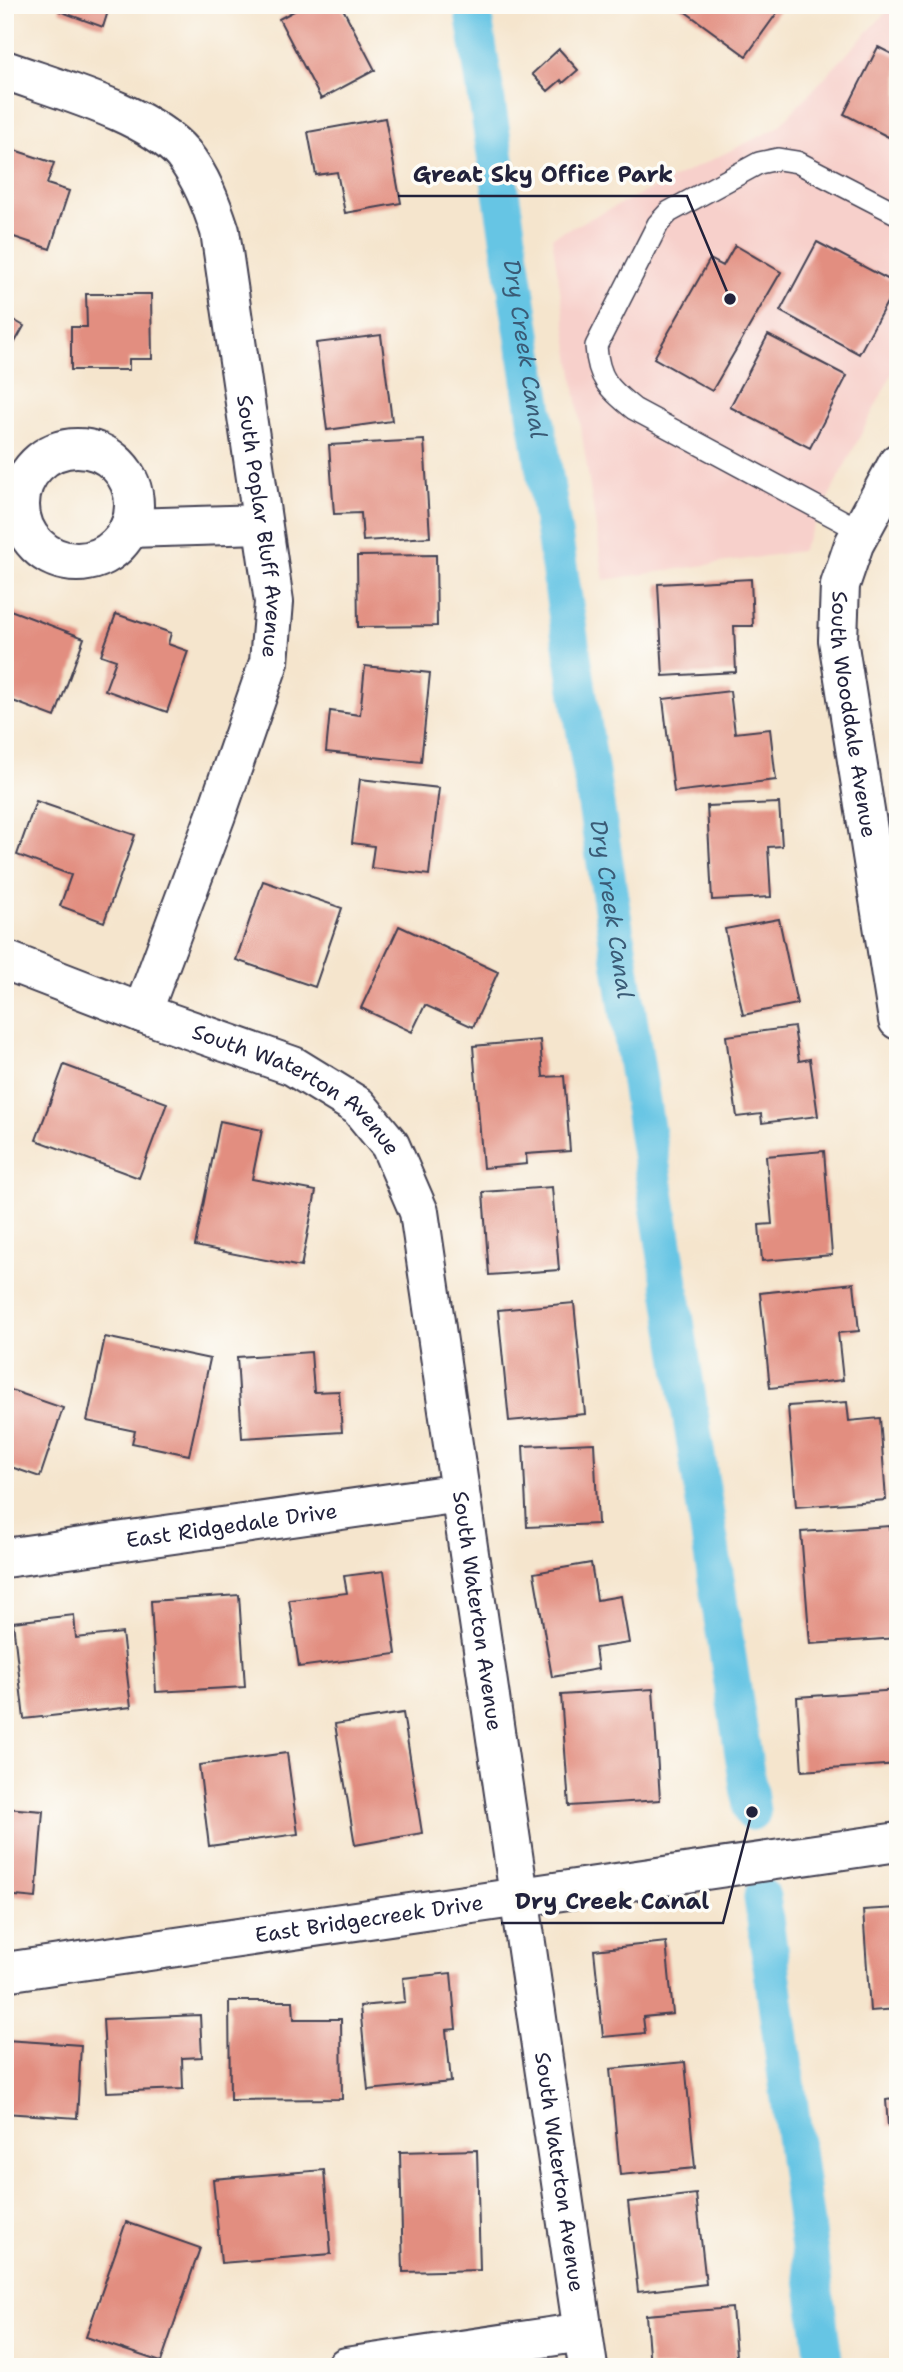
<svg xmlns="http://www.w3.org/2000/svg" width="903" height="2372" font-family="'Shantell Sans',sans-serif">
  <rect width="100%" height="100%" fill="#fdfcf7"/>
  <filter id="ink" filterUnits="userSpaceOnUse"><feTurbulence type="fractalNoise" baseFrequency=".0143" numOctaves="2"/><feDisplacementMap in="SourceGraphic" scale="14" xChannelSelector="R" yChannelSelector="G"/><feConvolveMatrix kernelMatrix="1 2 1 2 8 2 1 2 1" color-interpolation-filters="sRGB"/></filter>
  <filter id="wash" filterUnits="userSpaceOnUse"><feTurbulence type="fractalNoise" baseFrequency=".00686" numOctaves="4" result="noise"/><feDisplacementMap in="SourceGraphic" scale="28" xChannelSelector="R" yChannelSelector="G"/><feGaussianBlur stdDeviation="1.57" result="paint"/><feColorMatrix in="noise" values="0 0 0 0 0 0 0 0 0 0 0 0 0 0 0 0 0 1.4 0 .05"/><feComposite in="paint" operator="in"/></filter>
  <g filter="url(#wash)">
    <rect width="100%" height="100%" fill="#f5e5cd"/>
    <path fill="#f7d0cb" d="M893,5H898V362L801,551L604,580L552,237L777,128Z"/>
    <g fill="none" stroke-linecap="round" stroke-linejoin="round">
      <g stroke="#66c5e4" stroke-width="37">
        <path id="s1" d="M472,5L752,1812"/>
        <path d="M762,1897L825,2367"/>
      </g>
    </g>
    <g id="blocks">
      <path fill="#e28e80" d="M61,5H110L103,27L59,11Z
        M305,5H341L375,70L321,99L279,19Z
        M676,5H771L779,10L746,56Z
        M878,47L898,57V142L844,114Z
        M559,49L578,70L563,83L561,80L548,91L532,74Z
        M385,118L401,203L345,213L337,172L316,175L308,132Z
        M5,147L54,163L47,184L69,191L50,249L5,234Z
        M817,242L897,284L859,354L780,311Z
        M735,245L781,272L712,391L654,358L710,259L723,266Z
        M86,294H151L152,359H129V370H71V327H87Z
        M5,315L24,326L5,360Z
        M381,335L392,421L327,430L316,343Z
        M768,335L847,376L810,448L730,407Z
        M424,440L430,537L363,541L361,513L334,514L329,445Z
        M436,555L437,626L358,627L357,556Z
        M751,579L753,626H734L736,672L663,676L658,584Z
        M5,608L84,638L55,717L5,698Z
        M116,614L171,633L168,644L188,651L167,712L105,690L116,660L101,655Z
        M365,666L430,673L421,762L326,752L330,711L360,715Z
        M730,691L735,733L770,729L776,780L674,792L663,699Z
        M360,779L439,788L429,875L371,868L374,846L352,843Z
        M36,801L135,835L104,922L60,906L71,875L17,855Z
        M779,803L782,846L768,847L771,897L712,900L707,806Z
        M263,881L342,908L315,987L236,960Z
        M779,919L797,1004L743,1015L725,929Z
        M399,926L498,972L473,1027L425,1005L412,1032L361,1008Z
        M794,1027L799,1061L810,1059L818,1116L762,1123L761,1114L737,1117L726,1036Z
        M540,1040L543,1077L564,1076L570,1151L526,1154L527,1164L483,1168L473,1046Z
        M64,1065L167,1103L139,1178L36,1140Z
        M220,1121L262,1130L252,1179L316,1191L301,1267L195,1246Z
        M824,1151L832,1255L762,1261L759,1225L772,1224L766,1156Z
        M552,1187L559,1270L489,1275L483,1192Z
        M854,1283L859,1331L838,1333L843,1380L770,1388L760,1293Z
        M574,1303L585,1414L509,1421L498,1310Z
        M105,1337L210,1359L189,1455L132,1443L135,1431L87,1421Z
        M311,1352L314,1392L339,1391L342,1432L242,1438L237,1357Z
        M5,1388L63,1408L40,1477L5,1465Z
        M847,1402L849,1421L880,1418L886,1500L796,1507L788,1406Z
        M594,1443L598,1524L527,1527L523,1446Z
        M890,1526L898,1638L810,1644L801,1532Z
        M591,1563L597,1600L621,1596L629,1643L595,1648L598,1669L552,1677L534,1573Z
        M384,1571L396,1654L299,1667L289,1600L347,1593L344,1576Z
        M239,1595L245,1687L156,1692L151,1601Z
        M74,1615L76,1638L122,1633L131,1707L24,1719L13,1622Z
        M653,1689L660,1800L569,1806L561,1695Z
        M898,1690V1764L802,1771L797,1697Z
        M403,1713L422,1833L355,1845L335,1724Z
        M287,1753L298,1834L209,1846L199,1765Z
        M5,1808L43,1811L36,1898L5,1895Z
        M898,1908V2009L870,2011L863,1910Z
        M666,1942L673,2014L643,2017L645,2033L603,2037L594,1950Z
        M451,1973L456,2029L446,2030L451,2082L368,2090L360,2006L405,2002L403,1978Z
        M229,2001H293L294,2019H341L342,2099L230,2100Z
        M200,2015L202,2057L182,2058L183,2089L107,2092L103,2019Z
        M5,2040L81,2045L77,2118L5,2113Z
        M685,2062L695,2168L620,2175L610,2069Z
        M898,2098V2126H888L886,2100Z
        M477,2150L480,2270L403,2272L400,2152Z
        M324,2170L331,2254L221,2263L213,2179Z
        M696,2194L706,2284L638,2292L628,2202Z
        M126,2222L200,2248L161,2362L86,2337Z
        M732,2308L737,2367H650L646,2315Z"/>
    </g>
  </g>
  <g filter="url(#ink)">
    <use href="#blocks" fill-opacity="0" stroke="#423f51" stroke-width="2"/>
    <g fill="none" stroke-linecap="round" stroke-linejoin="round">
      <g stroke="#423f51" stroke-width="24">
        <path id="lane" d="M861,531L634,409C609,389 598,379 596,346L658,224L669,212L759,163L778,159L797,162L898,214"/>
      </g>
      <g stroke="#423f51" stroke-width="42">
        <g id="street">
          <path id="s2" d="M5,70C57,89 148,113 183,154C201,177 211,203 220,231L274,602L269,662L216,815L142,1013"/>
          <circle cx="77" cy="505" r="57"/>
          <path id="s3" d="M898,463L854,544L840,585L838,640L898,1020"/>
          <path d="M129,528L262,524"/>
          <path id="s4" d="M5,960L142,1013L293,1066L358,1106L390,1145L419,1212L588,2367"/>
          <path id="s5" d="M5,1558L460,1493"/>
          <path id="s6" d="M5,1972L898,1842"/>
          <path d="M346,2367L583,2332"/>
        </g>
      </g>
      <use href="#lane" stroke="#fff" stroke-width="21"/>
      <use href="#street" stroke="#fff" stroke-width="38"/>
    </g>
  </g>
  <g text-anchor="middle" stroke-width="7" stroke-linejoin="round" paint-order="stroke">
    <g font-size="21" fill="#22223b" stroke="#fdfcf7">
      <text dy="7" stroke="none"><textPath href="#s2" startOffset="583">South Poplar Bluff Avenue</textPath></text>
      <text dy="7" stroke="none"><textPath href="#s3" startOffset="266">South Wooddale Avenue</textPath></text>
      <text dy="7" stroke="none"><textPath href="#s4" startOffset="322">South Waterton Avenue</textPath></text>
      <text dy="7" stroke="none"><textPath href="#s5" startOffset="229">East Ridgedale Drive</textPath></text>
      <text dy="7" stroke="none"><textPath href="#s4" startOffset="910">South Waterton Avenue</textPath></text>
      <text dy="7" stroke="none"><textPath href="#s6" startOffset="368">East Bridgecreek Drive</textPath></text>
      <text dy="7" stroke="none"><textPath href="#s4" startOffset="1477">South Waterton Avenue</textPath></text>
    </g>
    <g font-size="23" font-style="italic" fill="#3a5b76" stroke="#fdfcf7">
      <text dy="8" stroke="none"><textPath href="#s1" startOffset="348">Dry Creek Canal</textPath></text>
      <text dy="8" stroke="none"><textPath href="#s1" startOffset="915">Dry Creek Canal</textPath></text>
    </g>
  </g>
  <path fill="none" stroke="#22223b" stroke-width="2.5" d="M730 299L687 196H398M752 1812L723 1923H501"/>
  <g fill="#22223b" stroke="#fdfcf7" stroke-width="2.5">
    <circle cx="730" cy="299" r="7"/>
    <circle cx="752" cy="1812" r="7"/>
  </g>
  <g font-size="23" text-anchor="middle" font-weight="bold" fill="#22223b" stroke="#fdfcf7" stroke-width="7" stroke-linejoin="round" paint-order="stroke">
    <text x="543" y="182">Great Sky Office Park</text>
    <text x="612" y="1909">Dry Creek Canal</text>
  </g>
  <rect width="903" height="2372" fill="none" stroke="#fdfcf7" stroke-width="28"/>
</svg>
